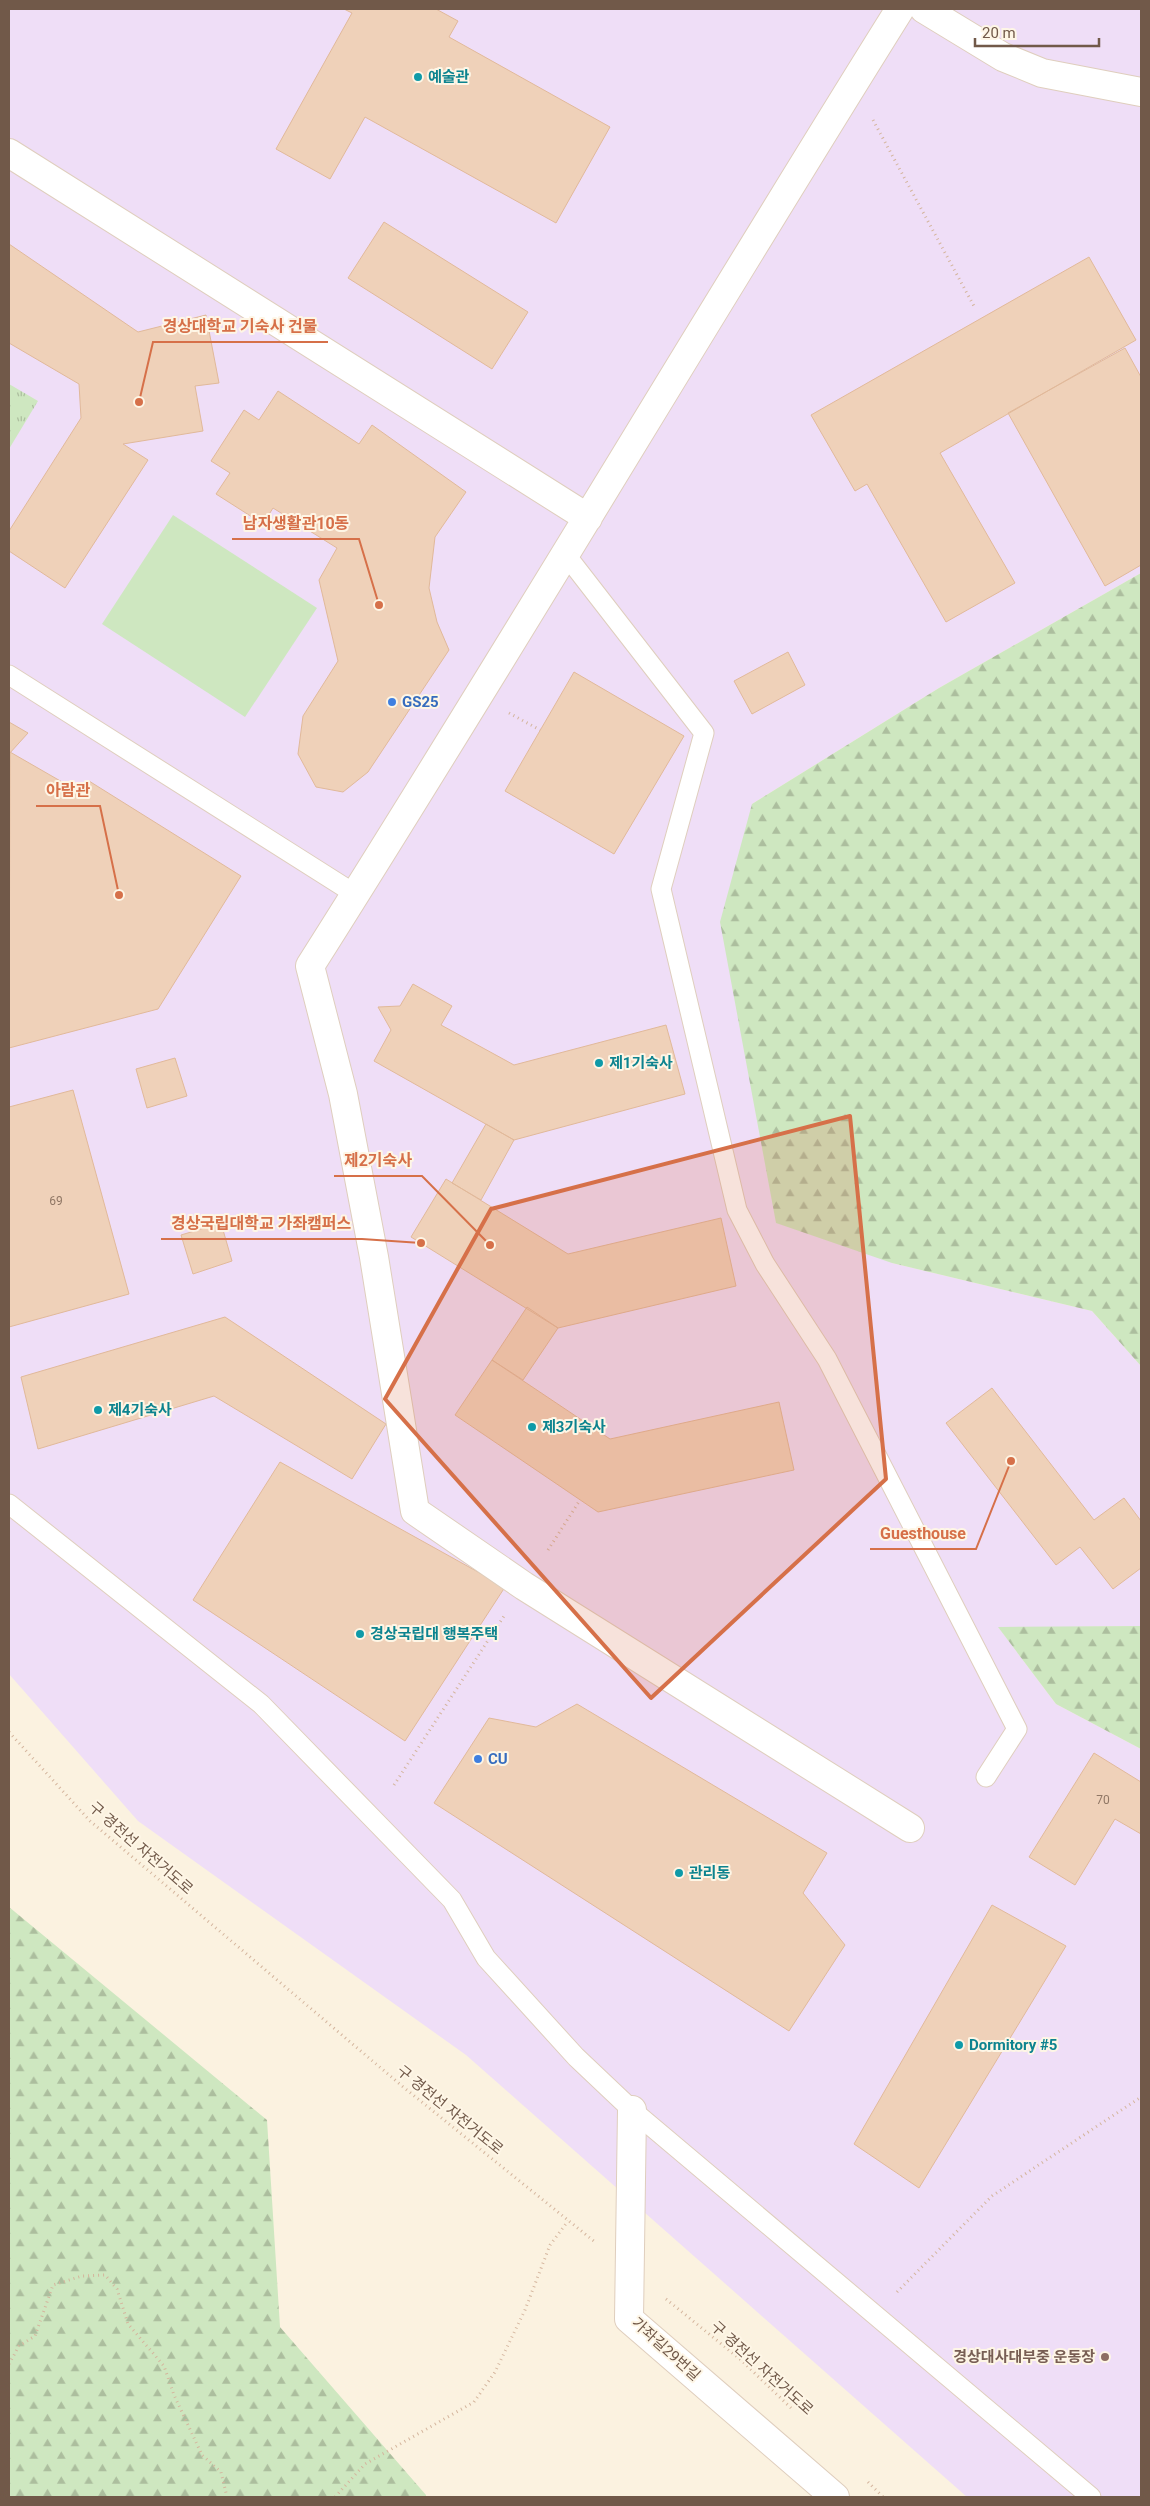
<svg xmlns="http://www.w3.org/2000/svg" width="1150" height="2506" font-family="Roboto,'Noto Sans KR',sans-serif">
  <defs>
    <pattern id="forest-firs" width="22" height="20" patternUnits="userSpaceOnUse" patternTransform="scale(1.25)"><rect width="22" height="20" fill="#cee7c0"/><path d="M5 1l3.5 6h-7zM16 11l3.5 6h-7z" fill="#acbe9e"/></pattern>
    <pattern id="park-tufts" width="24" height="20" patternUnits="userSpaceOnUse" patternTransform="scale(1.25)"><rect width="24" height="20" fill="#cee7c0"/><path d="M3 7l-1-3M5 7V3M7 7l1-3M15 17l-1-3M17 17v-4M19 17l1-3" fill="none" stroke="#acbe9e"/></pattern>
  </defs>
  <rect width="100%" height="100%" fill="#fbf2e0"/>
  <path fill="#efdef7" d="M9,9H1141V573L939,688L752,804L892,1263L1092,1311L1141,1366V1626L999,1628L1056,1704L1141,1749V2497H967L466,2055L138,1821L9,1674Z"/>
  <path fill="url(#forest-firs)" d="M1141,573V1366L1092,1311L892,1263L776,1223L720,922L752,804L939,688Z
    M1141,1626V1749L1056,1704L998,1627Z
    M9,1907L267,2120L280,2327L426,2495V2497H9Z"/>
  <path fill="url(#park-tufts)" d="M9,384L38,401L9,449Z"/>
  <path fill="#cee7c0" d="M173,515L317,608L245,717L102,624Z"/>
  <path fill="#efd1b9" stroke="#e1b99a" d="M344,9H436L458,21L449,37L610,127L556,223L365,117L330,179L276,149L352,13Z
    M384,222L528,312L492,369L348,278Z
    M9,244L138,332L206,315L219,383L195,386L203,431L123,444L148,460L65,588L9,551V531L81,418L79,384L9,343Z
    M1089,257L1136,340L940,453L1015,583L946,622L867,484L855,491L811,415Z
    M1125,348L1141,377V565L1105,586L1008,413Z
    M278,391L359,444L372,425L466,492L435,537L429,588L437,622L449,650L368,772L343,792L316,787L298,754L303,716L338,661L319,580L337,548L273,508L263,524L216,494L230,473L211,461L244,410L259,420Z
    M788,652L805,685L752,714L734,681Z
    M574,672L684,736L614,854L505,791Z
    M9,722L28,733L9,754Z
    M10,752L83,794L89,781L241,876L158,1009L9,1048Z
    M413,984L452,1006L441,1025L514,1065L666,1025L685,1094L514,1140L374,1061L391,1030L378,1007L400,1006Z
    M175,1058L187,1096L147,1108L136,1069Z
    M73,1090L129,1294L9,1327V1107Z
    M486,1124L514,1140L481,1200L452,1183Z
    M446,1179L568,1254L721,1218L736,1286L558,1328L411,1237Z
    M221,1223L232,1261L193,1274L181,1235Z
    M527,1307L558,1328L523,1380L492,1360Z
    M225,1317L386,1424L352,1479L214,1396L38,1449L21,1377Z
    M492,1360L610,1439L779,1402L794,1470L598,1512L455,1415Z
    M992,1388L1094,1520L1124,1498L1141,1521V1568L1113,1589L1080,1547L1056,1565L946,1423Z
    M280,1462L505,1587L405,1741L193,1600Z
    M577,1704L827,1853L803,1893L845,1945L789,2031L434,1803L489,1718L536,1727Z
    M1094,1753L1141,1782V1834L1115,1819L1075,1885L1029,1857Z
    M992,1905L1066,1946L919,2188L854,2144Z"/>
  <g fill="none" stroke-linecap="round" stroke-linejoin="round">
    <g stroke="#dfcebd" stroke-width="21">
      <path id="service" d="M566,555L704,733L661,889L737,1210L765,1264L827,1359L1017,1729L986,1777
        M9,675L355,894
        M9,1504L261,1704L452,1900L486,1958L576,2057L632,2110L1091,2497"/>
    </g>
    <g stroke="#dfcebd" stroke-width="30">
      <path id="minor" d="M900,9C701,327 511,649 310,966L343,1094L374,1257L415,1511L524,1586L910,1828
        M924,9L1003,57L1042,73L1141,92
        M9,153L588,518
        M632,2110L629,2319L835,2497"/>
    </g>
    <path stroke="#d4b59d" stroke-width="3" stroke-dasharray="1 4" stroke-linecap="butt" d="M873,120L975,308
      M509,713L540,730
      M548,1550L580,1500
      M9,1732L90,1821L402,2086L595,2242
      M394,1785L504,1616
      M897,2292L992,2196L1141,2097
      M666,2299L741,2360L791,2408
      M9,2364L19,2346L35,2336L53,2285L82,2276L105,2275L117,2289L128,2324L164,2366L174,2395L202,2455L221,2472L227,2497
      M868,2482L883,2497
      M335,2497L365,2464L474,2402L495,2372L525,2310L550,2245L568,2221"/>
    <use href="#service" stroke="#fff" stroke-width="19"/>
    <use href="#minor" stroke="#fff" stroke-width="28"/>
  </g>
  <path fill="#d67049" fill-opacity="0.2" stroke="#d67049" stroke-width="4" stroke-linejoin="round" d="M850,1116L886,1479L651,1698L385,1399L491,1209Z"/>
  <g fill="#0f9aa8" stroke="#fef6e6" stroke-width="2">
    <circle cx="418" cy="77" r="5"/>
    <circle cx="599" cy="1063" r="5"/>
    <circle cx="98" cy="1410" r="5"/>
    <circle cx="532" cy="1427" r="5"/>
    <circle cx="360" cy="1634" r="5"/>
    <circle cx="679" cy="1873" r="5"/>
    <circle cx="959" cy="2045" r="5"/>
  </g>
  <g fill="#3f7fe0" stroke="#fef6e6" stroke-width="2">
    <circle cx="392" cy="702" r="5"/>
    <circle cx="478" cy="1759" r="5"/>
  </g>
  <circle fill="#8d6e63" stroke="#fef6e6" stroke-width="2" cx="1105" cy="2357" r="5"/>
  <g text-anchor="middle" stroke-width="4" stroke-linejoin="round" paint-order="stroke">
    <g font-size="12" fill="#907765">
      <text x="56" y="1205">69</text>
      <text x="1103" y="1804">70</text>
    </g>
    <g font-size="15" font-weight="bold" fill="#0d838f" stroke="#fef6e6" text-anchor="start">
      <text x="428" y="82">예술관</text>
      <text x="609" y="1068">제1기숙사</text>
      <text x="108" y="1415">제4기숙사</text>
      <text x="542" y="1432">제3기숙사</text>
      <text x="370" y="1639">경상국립대 행복주택</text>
      <text x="689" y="1878">관리동</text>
      <text x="969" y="2050">Dormitory #5</text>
    </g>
    <g font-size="15" font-weight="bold" fill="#366cbe" stroke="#fef6e6" text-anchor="start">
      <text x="402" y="707">GS25</text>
      <text x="488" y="1764">CU</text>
    </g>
    <g font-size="15" fill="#715949" stroke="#fef6e6">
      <text transform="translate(141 1848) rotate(41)" y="5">구 경전선 자전거도로</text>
      <text transform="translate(450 2110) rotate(39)" y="5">구 경전선 자전거도로</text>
      <text transform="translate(666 2349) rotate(42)" y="5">가좌길29번길</text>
      <text transform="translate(762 2368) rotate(42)" y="5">구 경전선 자전거도로</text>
    </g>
    <g font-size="15" font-weight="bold" fill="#785e54" stroke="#fef6e6" text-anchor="end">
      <text x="1095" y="2362">경상대사대부중 운동장</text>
    </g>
  </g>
  <path fill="none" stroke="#d67049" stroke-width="2" d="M139 402L153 342H328M379 605L359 539H232M119 895L100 806H36M490 1245L422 1176H334M421 1243L362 1239H161M1011 1461L976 1549H870"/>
  <g fill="#d67049" stroke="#fef6e6" stroke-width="2">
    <circle cx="139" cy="402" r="5"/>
    <circle cx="379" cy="605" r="5"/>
    <circle cx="119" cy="895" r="5"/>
    <circle cx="490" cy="1245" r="5"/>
    <circle cx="421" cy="1243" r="5"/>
    <circle cx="1011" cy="1461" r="5"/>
  </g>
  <g font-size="16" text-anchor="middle" font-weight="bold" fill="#d67049" stroke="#fef6e6" stroke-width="4" stroke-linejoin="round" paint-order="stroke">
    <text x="240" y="332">경상대학교 기숙사 건물</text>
    <text x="296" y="529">남자생활관10동</text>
    <text x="68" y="796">아람관</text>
    <text x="378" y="1166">제2기숙사</text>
    <text x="261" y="1229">경상국립대학교 가좌캠퍼스</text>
    <text x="923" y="1539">Guesthouse</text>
  </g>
  <rect width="1150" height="2506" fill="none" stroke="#715949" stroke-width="20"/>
  <path d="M975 38v8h124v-8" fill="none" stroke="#715949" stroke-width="2.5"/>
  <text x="982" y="38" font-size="15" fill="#715949" stroke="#fef6e6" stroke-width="4" paint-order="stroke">20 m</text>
</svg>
